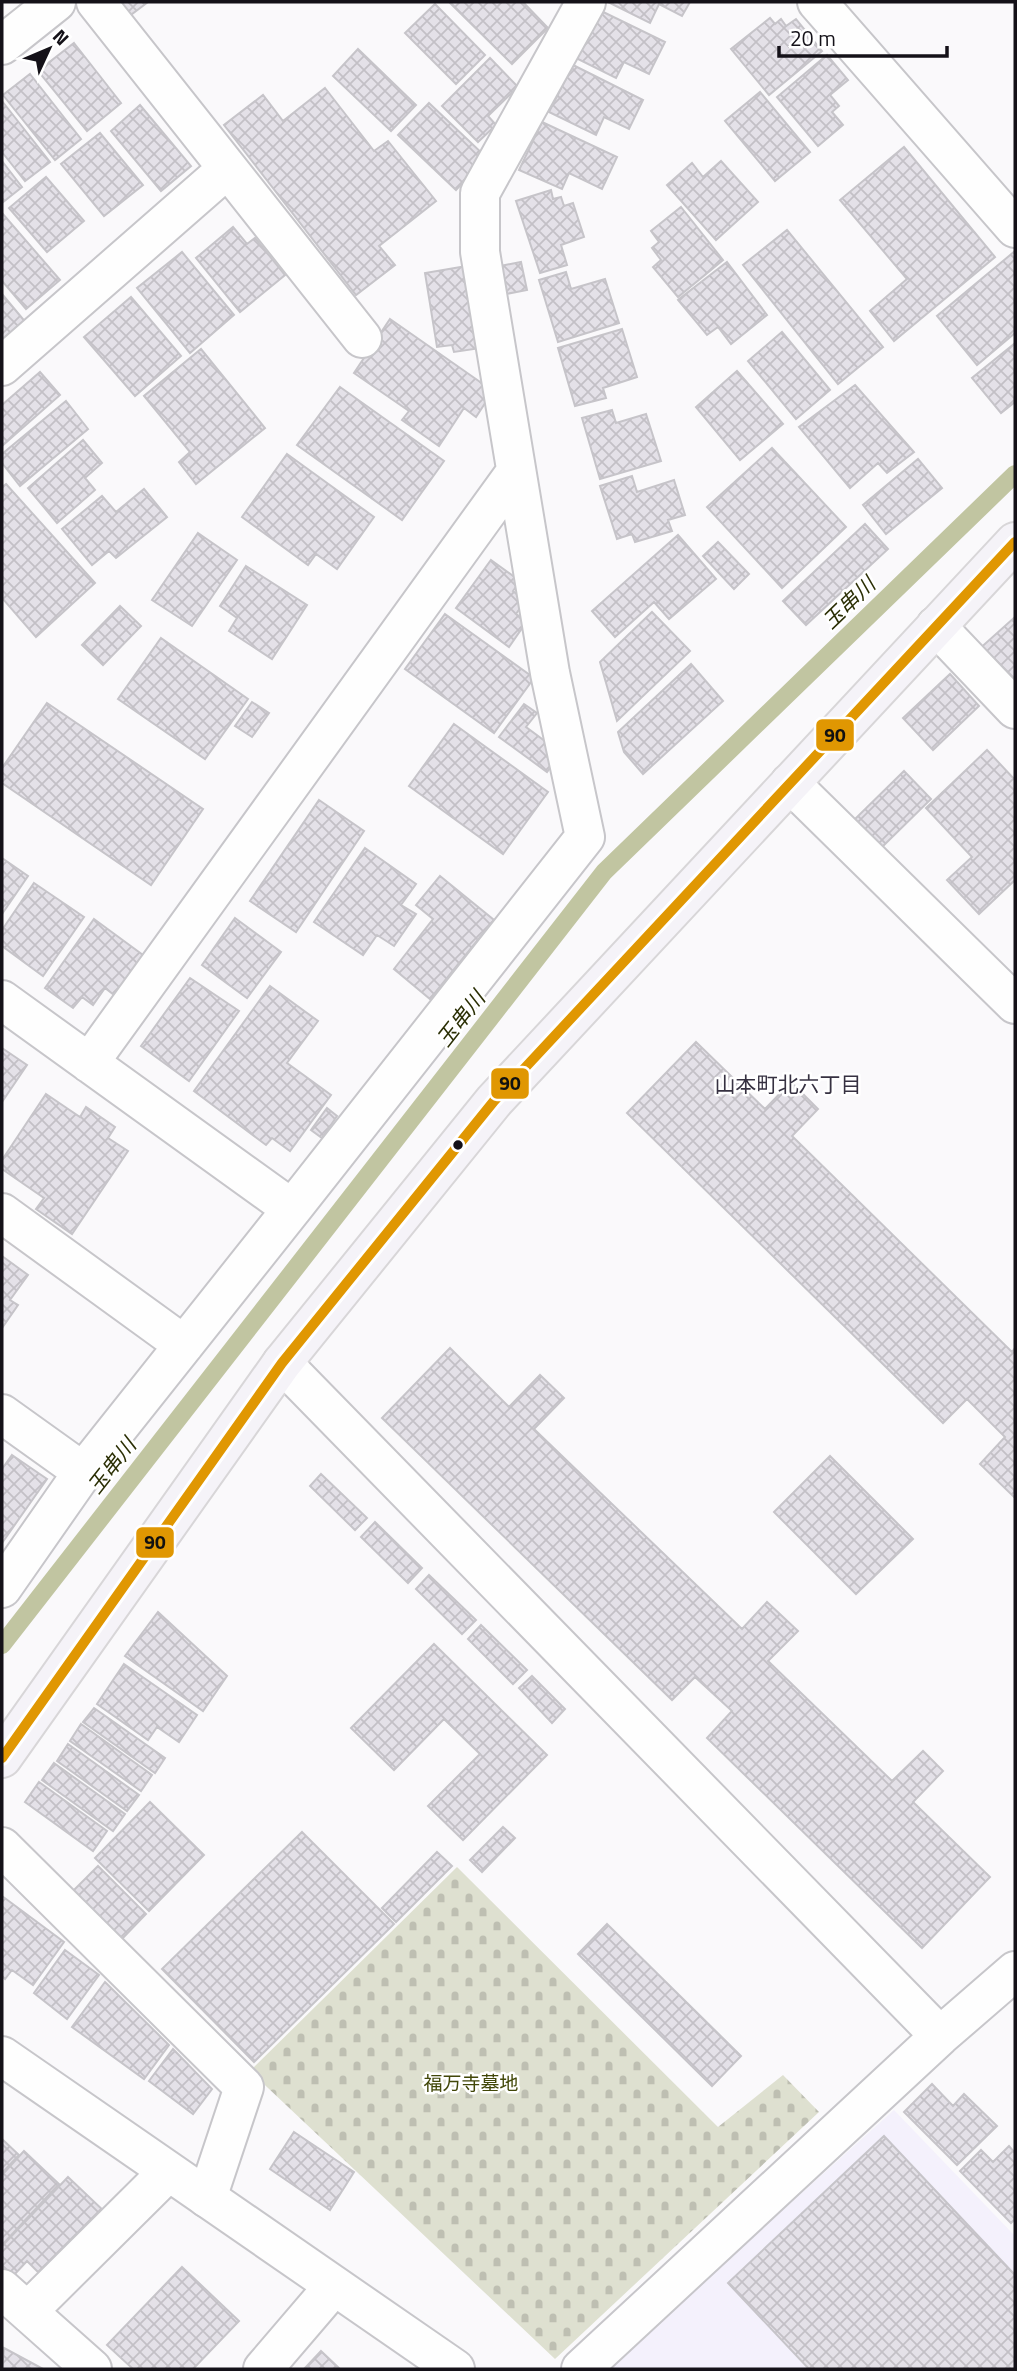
<svg xmlns="http://www.w3.org/2000/svg" width="1017" height="2371" font-family="'Titillium Web','Noto Sans JP',sans-serif">
  <defs>
    <pattern id="cemetery-stones" width="16" height="16" patternUnits="userSpaceOnUse" patternTransform="scale(1.75)"><rect width="16" height="16" fill="#dee0d0"/><path d="M2 7V4a2 2 0 0 1 4 0v3zM10 15v-3a2 2 0 0 1 4 0v3z" fill="#bebfb2"/></pattern>
    <pattern id="building-cross-hatch" width="8" height="8" patternUnits="userSpaceOnUse" patternTransform="scale(1.75)"><rect width="8" height="8" fill="#e4e1e8"/><path d="M0 0l8 8M0 8l8-8" fill="none" stroke="#c3c0c6"/></pattern>
  </defs>
  <rect width="100%" height="100%" fill="#faf9fb"/>
  <path fill="#f4f1fc" d="M894,2110L1015,2236V2369H606Z"/>
  <path fill="url(#cemetery-stones)" d="M457,1867L718,2127L783,2075L819,2112L555,2359L250,2071Z"/>
  <g fill="none" stroke-linecap="round" stroke-linejoin="round">
    <path stroke="#c1c5a1" stroke-width="18" d="M2,1645L604,872L1015,474"/>
  </g>
  <path fill="url(#building-cross-hatch)" stroke="#c6c4c9" stroke-width="2" d="M116,2H148L128,17Z
    M449,2H523L548,28L512,64Z
    M608,2H690L682,16L659,4L650,23Z
    M435,4L485,55L456,84L405,33Z
    M595,8L665,42L649,74L624,62L616,78L572,56Z
    M770,18L775,24L781,19L786,26L796,19L822,51L769,95L731,49Z
    M74,43L121,103L87,131L38,71Z
    M358,49L416,105L391,131L333,76Z
    M827,55L848,80L830,95L839,106L832,112L843,125L818,146L777,97Z
    M490,58L518,87L488,116L496,125L478,142L442,106Z
    M573,65L643,100L629,129L604,117L596,135L549,112Z
    M30,74L81,139L55,160L3,95Z
    M325,88L374,151L388,141L436,201L379,246L395,265L356,295L224,125L263,95L283,121Z
    M760,92L810,152L775,181L725,121Z
    M2,101L50,162L25,181L2,152Z
    M429,103L486,157L456,190L398,135Z
    M140,105L191,166L161,191L111,131Z
    M542,122L617,157L602,189L569,173L562,189L519,170Z
    M100,133L143,185L104,216L61,164Z
    M904,147L995,257L894,341L870,311L907,279L840,200Z
    M2,161L22,187L2,203Z
    M721,161L758,202L716,240L667,185L692,163L703,177Z
    M46,177L84,221L47,252L9,208Z
    M551,190L553,199L561,197L564,206L573,203L584,237L561,245L567,265L540,273L516,201Z
    M681,207L723,260L678,297L653,267L661,260L652,248L659,242L651,231Z
    M2,213L60,280L26,309L2,281Z
    M233,227L247,244L255,238L285,275L240,312L196,258Z
    M787,230L883,347L838,384L743,265Z
    M1015,251V333L977,365L937,316Z
    M182,252L234,315L190,353L137,288Z
    M521,262L527,290L506,294L500,266Z
    M727,262L767,315L731,344L718,327L707,335L678,300Z
    M467,266L481,348L454,352L452,345L437,347L425,273Z
    M566,272L571,289L605,279L619,323L558,342L539,280Z
    M2,294L27,324L2,346Z
    M131,297L181,356L135,396L84,337Z
    M390,319L493,391L476,417L464,408L439,446L402,420L409,411L354,373Z
    M622,329L637,377L603,388L606,398L575,406L558,348Z
    M782,332L830,390L796,419L748,361Z
    M1015,343V402L1001,413L972,378Z
    M201,349L265,428L196,484L179,462L190,452L144,396Z
    M737,371L783,424L740,460L696,407Z
    M40,372L60,395L2,446V405Z
    M855,385L914,452L887,473L878,463L850,488L799,427Z
    M340,387L444,461L402,520L297,445Z
    M66,401L88,429L20,486L2,463V454Z
    M612,410L616,423L646,414L661,461L600,479L582,418Z
    M83,440L102,463L85,478L95,490L57,523L28,488Z
    M772,448L846,527L782,588L707,507Z
    M287,454L374,517L337,569L316,554L308,565L242,517Z
    M918,459L942,488L886,534L863,505Z
    M632,476L637,492L674,480L685,515L668,520L672,531L635,542L632,534L617,539L600,486Z
    M6,484L95,583L36,637L2,598V487Z
    M144,489L167,517L116,558L109,551L92,565L62,529L102,496L116,512Z
    M865,524L888,549L806,625L783,601Z
    M198,533L237,560L192,626L152,600Z
    M678,535L716,579L669,619L654,602L615,637L592,611Z
    M718,542L749,574L734,589L703,556Z
    M491,560L520,581L513,591L525,601L516,614L527,621L509,647L456,608Z
    M246,566L307,605L272,659L229,631L237,618L220,606Z
    M120,606L141,626L103,665L82,645Z
    M652,612L690,651L617,721L600,662Z
    M445,614L534,678L494,733L405,669Z
    M1015,617V680L1009,686L977,651Z
    M161,638L248,699L205,759L118,699Z
    M691,664L723,701L643,774L624,752L618,732Z
    M950,674L979,706L933,750L903,718Z
    M252,702L269,713L252,737L235,726Z
    M47,703L203,809L151,885L2,783V768Z
    M524,704L537,713L526,727L561,753L547,772L499,737Z
    M454,724L548,792L503,854L409,786Z
    M987,750L1015,780V880L979,914L947,880L972,857L926,808Z
    M904,771L931,799L881,848L854,820Z
    M319,800L364,831L296,932L250,901Z
    M365,848L416,884L401,905L416,914L394,946L377,935L363,955L314,922Z
    M2,858L28,876L2,914Z
    M440,876L494,920L430,999L394,969L433,919L416,905Z
    M34,883L84,917L43,976L2,946V930Z
    M235,918L281,952L247,998L202,965Z
    M94,919L147,958L118,998L105,988L93,1005L82,997L73,1008L45,988Z
    M190,978L239,1011L189,1081L141,1046Z
    M270,986L318,1021L287,1063L331,1095L290,1151L272,1138L266,1145L194,1091Z
    M696,1042L765,1109L791,1082L818,1109L792,1136L1012,1352L1015,1348V1498L980,1464L1005,1437L967,1399L943,1423L627,1113Z
    M2,1048L27,1065L2,1102Z
    M46,1094L80,1117L86,1107L115,1127L108,1138L128,1151L72,1234L36,1209L44,1198L2,1169V1160Z
    M327,1108L337,1116L322,1138L311,1130Z
    M2,1256L28,1275L10,1300L18,1305L2,1328Z
    M450,1348L509,1407L540,1375L564,1398L534,1429L742,1629L767,1602L798,1631L768,1661L892,1781L923,1751L943,1771L913,1802L990,1877L922,1948L707,1738L732,1711L695,1677L672,1700L382,1418Z
    M12,1455L47,1479L2,1543V1469Z
    M830,1456L913,1539L856,1594L774,1512Z
    M321,1474L367,1518L355,1530L310,1486Z
    M375,1522L422,1568L408,1583L361,1537Z
    M429,1575L476,1620L462,1634L416,1589Z
    M158,1612L227,1676L203,1711L125,1656Z
    M481,1625L527,1670L513,1684L468,1639Z
    M434,1644L547,1755L463,1840L428,1806L480,1754L444,1719L394,1770L351,1728Z
    M124,1664L197,1715L179,1742L157,1727L148,1740L97,1704Z
    M532,1676L565,1709L552,1723L519,1688Z
    M94,1708L165,1758L155,1773L83,1722Z
    M81,1724L152,1775L141,1791L70,1741Z
    M68,1744L139,1795L127,1811L57,1761Z
    M54,1763L125,1814L113,1831L42,1780Z
    M39,1782L107,1831L93,1851L25,1802Z
    M150,1802L204,1855L149,1911L95,1858Z
    M503,1827L515,1838L482,1872L470,1860Z
    M302,1832L394,1924L254,2062L162,1969Z
    M437,1852L452,1866L396,1922L382,1908Z
    M98,1866L146,1914L119,1942L70,1894Z
    M2,1896L64,1942L33,1985L12,1970L5,1979L2,1976Z
    M607,1924L741,2056L712,2086L578,1954Z
    M65,1950L99,1975L67,2019L34,1993Z
    M105,1982L169,2045L144,2079L72,2027Z
    M173,2049L212,2089L193,2114L149,2081Z
    M932,2084L953,2106L964,2094L997,2126L957,2165L904,2112Z
    M294,2132L354,2172L330,2210L270,2169Z
    M884,2136L1015,2275V2369H809L728,2283Z
    M2,2139L19,2155L2,2173Z
    M1009,2146L1015,2153V2219L1011,2223L960,2171L981,2150L993,2162Z
    M24,2151L59,2184L2,2245V2175Z
    M68,2177L107,2214L44,2278L27,2261L13,2276L2,2265V2246Z
    M182,2267L239,2321L193,2369H133L107,2345Z
    M4,2348L43,2369H2Z
    M321,2351L340,2369H304Z"/>
  <g fill="none" stroke-linecap="round" stroke-linejoin="round">
    <g stroke="#c7c6ca" stroke-width="42">
      <path id="minor" d="M96,2L362,338
        M817,2L1015,228
        M2,45L56,2
        M2,366L226,170
        M936,626L1015,709
        M790,783L1015,1004
        M2,1000L292,1209L585,837L550,673L480,252V193L586,2
        M89,1063L515,473
        M2,1213L184,1345
        M282,1363L940,2036
        M2,1414L83,1472
        M2,1588L83,1472L292,1209
        M2,1847L244,2087L207,2198
        M2,2289L92,2369
        M28,2311L168,2172
        M263,2369L334,2286
        M581,2369L940,2036L1015,1971"/>
    </g>
    <g stroke="#c7c6ca" stroke-width="42">
      <path id="tertiary" d="M2,2056L455,2369"/>
    </g>
    <g stroke="#d8d6d8" stroke-width="42">
      <path id="primary" d="M2,1758L282,1363L494,1101L1015,542"/>
    </g>
    <use href="#minor" stroke="#fefefe" stroke-width="38"/>
    <use href="#tertiary" stroke="#fefefe" stroke-width="38"/>
    <use href="#primary" stroke="#f5f3f8" stroke-width="38"/>
    <g stroke="#fff" stroke-width="16">
      <path id="bus-1" d="M2,1758L282,1363L494,1101L1015,542"/>
    </g>
    <use href="#bus-1" stroke="#e09702" stroke-width="10"/>
  </g>
  <circle fill="#141118" stroke="#fff" stroke-width="2.5" cx="458" cy="1145" r="6"/>
  <g text-anchor="middle" stroke-width="5" stroke-linejoin="round" paint-order="stroke">
    <g font-size="19" fill="#414708" stroke="#fff">
      <text x="471" y="2090">福万寺墓地</text>
    </g>
    <g font-size="21" font-style="italic" fill="#2b2f05" stroke="#fff">
      <text transform="translate(849 603) rotate(-44)" y="7">玉串川</text>
      <text transform="translate(461 1019) rotate(-52)" y="7">玉串川</text>
      <text transform="translate(112 1466) rotate(-52)" y="7">玉串川</text>
    </g>
    <g font-size="21" fill="#363141" stroke="#fff">
      <text x="788" y="1092">山本町北六丁目</text>
    </g>
  </g>
  <g stroke="#fff" stroke-width="2.5">
    <rect x="815" y="718" width="40" height="34" rx="7" fill="#e09702"/>
    <rect x="490" y="1067" width="40" height="33" rx="7" fill="#e09702"/>
    <rect x="135" y="1526" width="40" height="33" rx="7" fill="#e09702"/>
  </g>
  <g font-size="19" text-anchor="middle" font-weight="bold" fill="#111">
    <text x="835" y="742">90</text>
    <text x="510" y="1090">90</text>
    <text x="155" y="1549">90</text>
  </g>
  <rect width="1017" height="2371" fill="none" stroke="#141118" stroke-width="7"/>
  <g transform="translate(49 49) rotate(46)" stroke="#ffffff" stroke-width="5" paint-order="stroke">
  <path d="M0-5L12 26L0 18L-12 26Z" fill="#141118"/>
  <text y="-10" font-size="19" font-weight="bold" text-anchor="middle" fill="#141118">N</text>
  </g>
  <path d="M779 46v10h168v-10" fill="none" stroke="#141118" stroke-width="3.5"/>
  <text x="790" y="46" font-size="21" fill="#141118" stroke="#ffffff" stroke-width="5" paint-order="stroke">20 m</text>
</svg>
